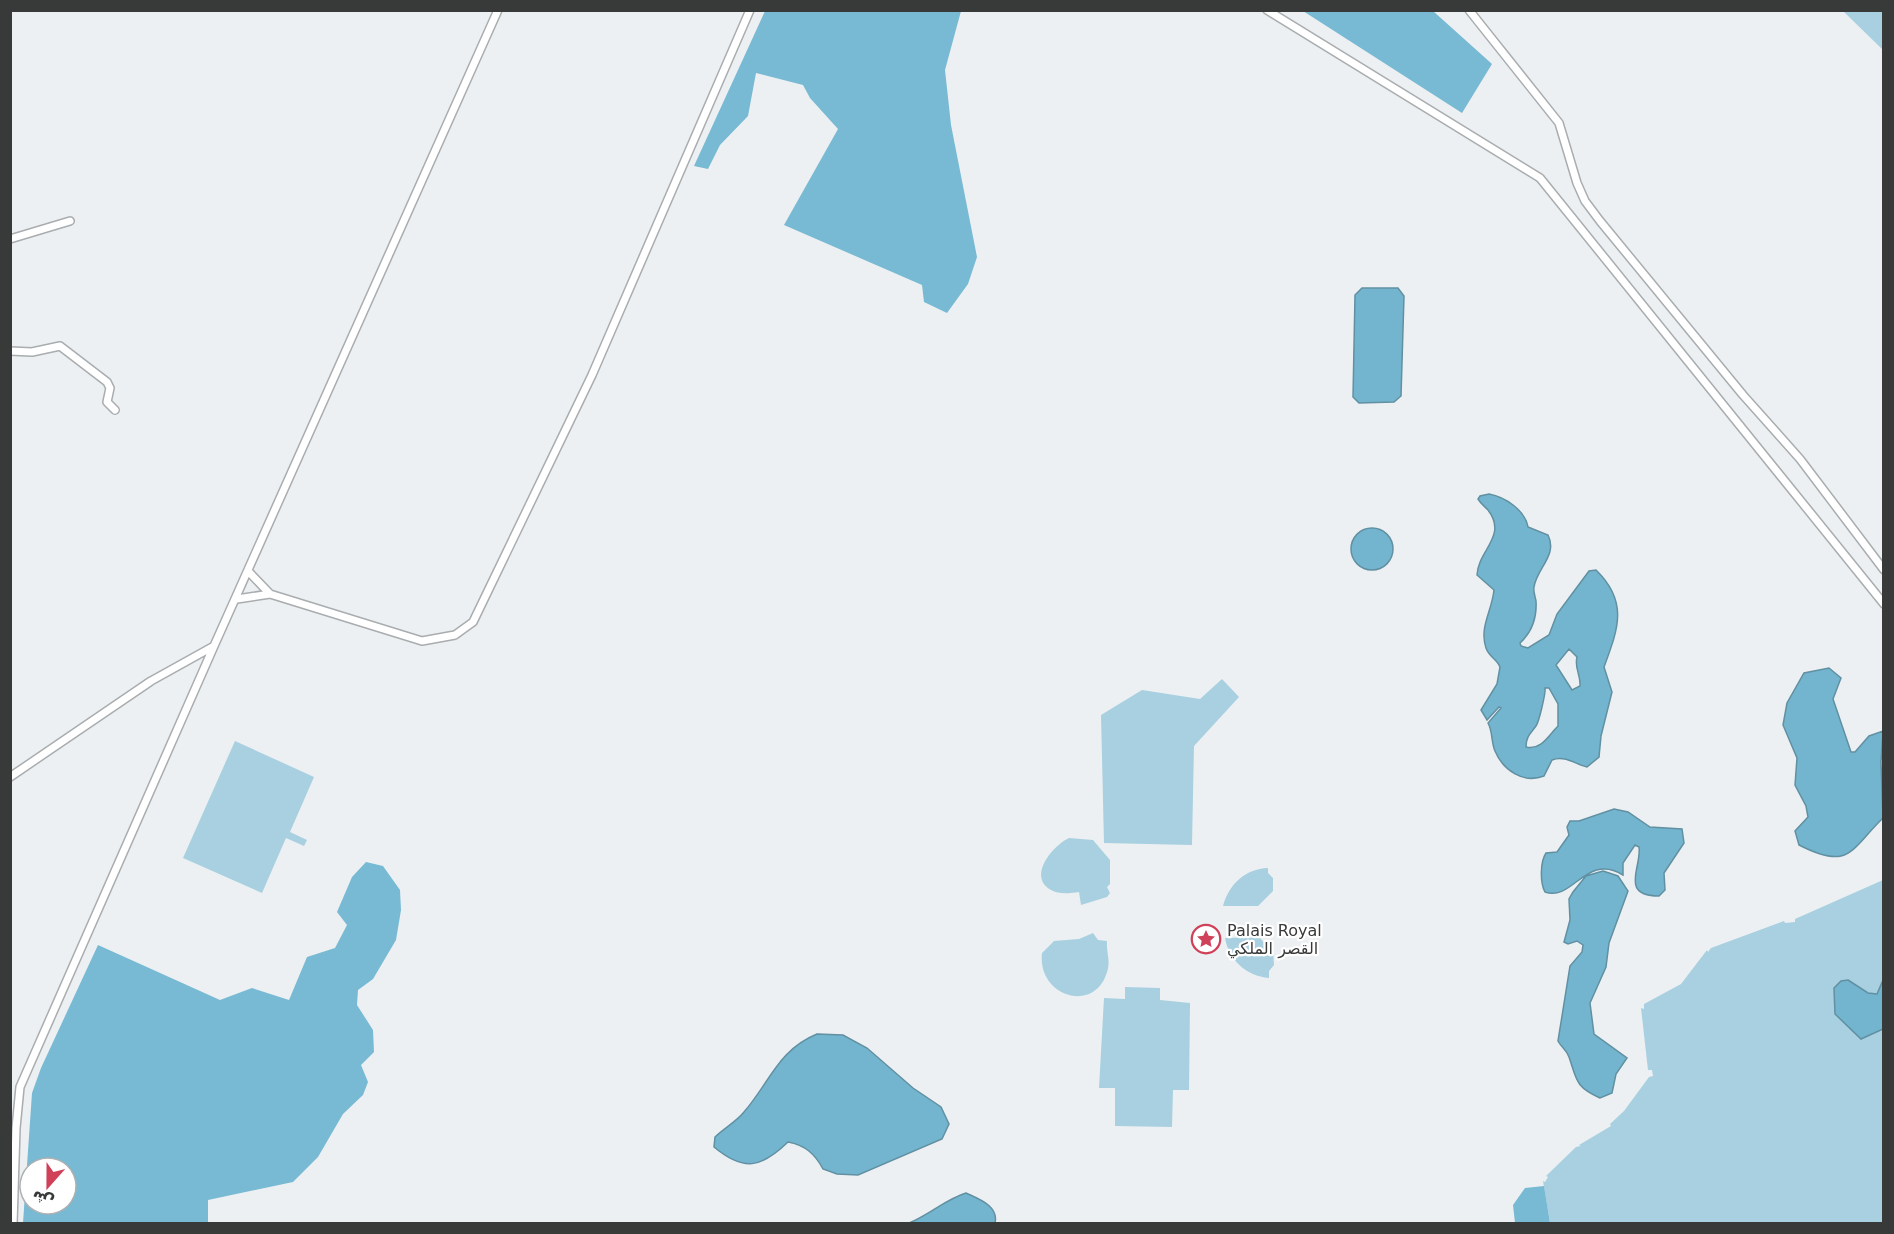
<svg xmlns="http://www.w3.org/2000/svg" width="1894" height="1234" font-family="'DejaVu Sans',Cairo,sans-serif">
  <rect width="100%" height="100%" fill="#ecf0f2"/>
  <path fill="#a8d0e0" d="M1843,11H1883V50Z
    M1222,679L1239,697L1194,746L1192,845L1104,843L1101,715L1142,690L1200,699Z
    M235,741L314,777L290,832L307,840L304,846L286,838L262,893L183,858Z
    M1069,838L1093,840L1110,860V884L1107,887L1110,893L1107,897L1081,905L1079,892C1071,893 1059,895 1051,890C1027,877 1052,846 1069,838Z
    M1268,868V873L1273,878V891L1258,906H1223C1229,884 1245,869 1268,868Z
    M1883,880V1223H1550L1543,1181L1545,1182L1548,1177L1546,1176L1576,1147L1581,1146L1579,1145L1611,1126L1610,1124L1624,1111L1649,1077L1653,1076L1652,1070H1648L1641,1008L1644,1009V1004L1681,984L1707,950L1708,952L1711,948L1784,921L1785,923L1795,922V919Z
    M1093,933L1098,940L1107,941C1106,953 1111,960 1107,972C1095,1014 1037,997 1042,953L1054,941L1079,939Z
    M1259,937L1273,952L1274,965L1269,971V978C1246,976 1229,960 1225,938Z
    M1125,987L1160,988V1000L1190,1003L1189,1090H1173L1172,1127L1115,1126V1088H1099L1104,998L1125,999Z"/>
  <path fill="#78b9d3" fill-rule="evenodd" d="M765,11H961L945,70L951,125L977,257L968,284L947,313L924,302L922,285L784,225L838,129L810,98L803,85L756,73L748,116L720,145L708,169L694,166Z
    M1303,11H1433L1492,64L1462,113Z
    M366,862L383,866L400,890L401,910L396,940L373,979L358,990L357,1005L373,1030L374,1052L361,1065L368,1082L363,1095L343,1114L318,1157L293,1182L208,1200V1223H23L32,1093L41,1068L98,945L220,1000L252,988L289,1000L307,957L335,948L347,925L337,912L352,877ZM30,1168H66V1204H30Z
    M1544,1186L1550,1223H1515L1513,1205L1525,1188Z"/>
  <path fill="#73b5ce" stroke="#6190a2" stroke-width="1.5" fill-rule="evenodd" d="M1362,288H1398L1404,296L1401,396L1394,402L1359,403L1353,397L1355,295Z
    M1489,494C1505,497 1525,510 1528,527L1548,535C1558,555 1537,568 1534,587C1533,591 1535,596 1536,601C1537,617 1532,632 1520,643L1521,646L1528,648L1549,635L1557,614L1589,571L1596,570C1629,602 1618,629 1604,667L1612,692L1601,736L1599,757L1587,767C1575,764 1565,755 1552,760L1544,776C1523,784 1503,770 1495,751C1491,742 1493,732 1488,723L1501,708L1499,707L1487,720L1481,710L1497,684L1500,667C1497,659 1489,657 1486,648C1479,627 1492,611 1494,590L1477,575C1478,550 1508,536 1488,510C1484,506 1481,504 1478,499L1480,496ZM1569,649L1577,657C1574,668 1581,675 1580,686L1572,690L1556,665ZM1545,688H1549L1558,704V726C1549,735 1541,751 1526,747C1526,736 1531,733 1536,726C1539,722 1546,692 1545,688Z
    M1351 549a21 21 0 1 1 42 0a21 21 0 1 1-42 0Z
    M1829,668L1841,678L1833,699L1851,752H1855L1869,736L1883,731L1881,762L1883,818C1850,850 1850,871 1799,845L1795,831L1808,817L1806,806L1795,785L1797,758L1783,725L1787,703L1804,673Z
    M1614,809L1628,812L1650,827L1682,829L1684,843L1664,873L1665,890L1659,896C1619,896 1642,867 1639,847L1635,845L1623,863V875C1586,852 1573,902 1545,892C1540,883 1540,862 1546,853L1557,852L1569,835L1567,827L1570,821H1579Z
    M1603,871L1618,876L1628,891L1609,943L1606,967L1590,1003L1594,1034L1627,1058L1616,1074L1612,1093L1600,1098C1575,1087 1577,1080 1569,1057C1566,1049 1561,1047 1558,1041L1570,966L1582,952L1583,945L1577,941L1568,944L1564,942L1570,920L1569,899L1573,892L1586,876Z
    M1848,980L1868,993L1877,994L1883,980V1029L1861,1039L1835,1014L1834,988L1841,981Z
    M817,1034L843,1035L867,1048L913,1088L941,1107L949,1124L942,1139L858,1175L837,1174L823,1169C815,1154 805,1145 788,1142C761,1168 744,1172 714,1147L715,1137C724,1128 736,1122 744,1112C770,1082 778,1050 817,1034Z
    M966,1193C979,1199 999,1206 995,1223H909C929,1215 946,1199 966,1193Z"/>
  <g fill="none" stroke-linecap="round" stroke-linejoin="round">
    <g stroke="#a9adaf" stroke-width="10">
      <path id="street" d="M1267,10L1540,178L1884,604
        M1469,10L1559,123L1577,183L1585,201L1600,221L1743,395L1800,459L1884,570
        M10,239L70,221
        M10,351L32,352L60,346L107,382L110,388L107,402L115,410
        M249,572L270,594
        M237,599L270,594L422,641L455,635L473,622L592,375L750,10
        M10,777L151,681L214,646L498,10
        M13,1224L16,1128L20,1087L214,646"/>
    </g>
    <use href="#street" stroke="#fff" stroke-width="7"/>
  </g>
  <defs>
    <g id="sight-ring" transform="scale(1.5)"><circle r="9.5" fill="#fff" stroke="#d04059" stroke-width="1.5"/><path d="M0-6L1.8-2.2L6-1.7L2.9 1.2L3.7 5.4L0 3.3L-3.7 5.4L-2.9 1.2L-6-1.7L-1.8-2.2Z" fill="#d04059"/></g>
  </defs>
  <g fill-rule="evenodd">
    <use href="#sight-ring" x="1206" y="939"/>
  </g>
  <g text-anchor="middle" stroke-width="4.5" stroke-linejoin="round" paint-order="stroke">
    <g font-size="16" fill="#383a3a" stroke="#fff" text-anchor="start">
      <text x="1227" y="936">Palais Royal<tspan x="1227" dy="18">القصر الملكي</tspan></text>
    </g>
  </g>
  <rect width="1894" height="1234" fill="none" stroke="#383a3a" stroke-width="24"/>
  <g transform="translate(48 1186) rotate(201)"><circle r="28" fill="#ffffff" stroke="#afb0b0" stroke-width="1.5"/>
  <path d="M0-4.5L10 22L0 15L-10 22Z" fill="#d04059"/>
  <text y="-9" font-size="16" font-weight="bold" text-anchor="middle" fill="#383a3a">ش</text>
  </g>
</svg>
